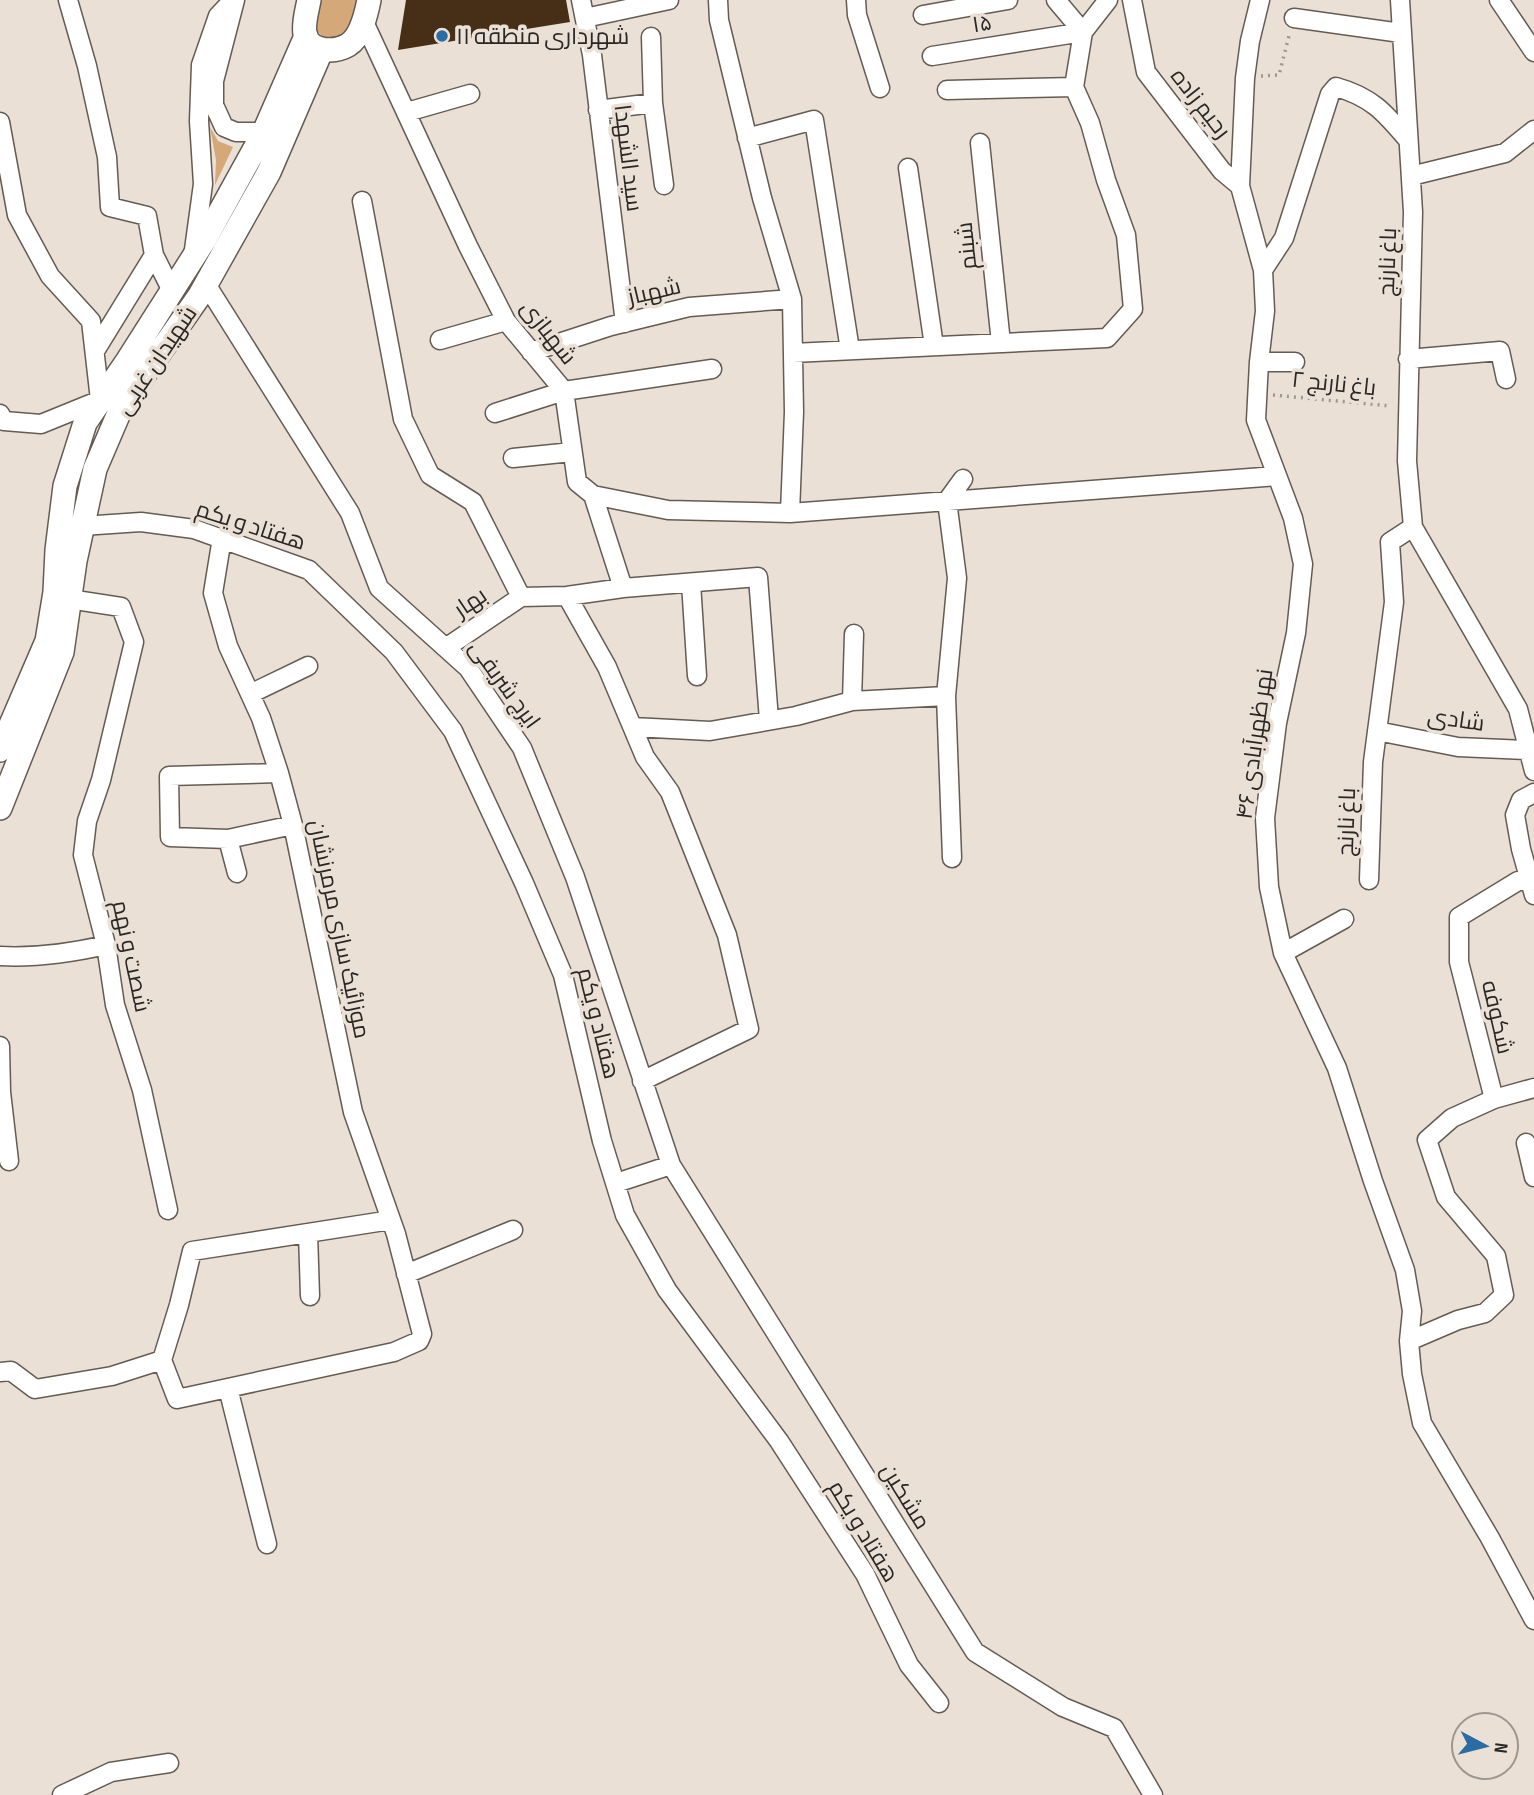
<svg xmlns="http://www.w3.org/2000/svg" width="1534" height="1795" font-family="'Sofia Sans Condensed',Cairo,sans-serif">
  <rect width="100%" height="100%" fill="#eae0d6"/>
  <path fill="#d5a879" d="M320,0H358C353,24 352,35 327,41L315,29Z
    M210,127L218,141L233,147L215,185L216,160Z"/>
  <path fill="#462f16" d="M406,0H566L570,22L398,50Z"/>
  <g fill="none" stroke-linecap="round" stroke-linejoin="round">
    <g stroke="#645b53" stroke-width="21">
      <path id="minor" d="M68,0L87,66L107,157L110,207L147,216L154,255L172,291
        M235,0L214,81V105L224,127L236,132H264
        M581,0L592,55L625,323
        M718,0L719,20L762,198L792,299L794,412L790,513
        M856,0L857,15L880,88
        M1056,0L1083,32
        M1132,0L1146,72L1222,171L1240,186
        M1260,0L1250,41L1245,78L1240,186L1263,270L1265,311L1259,362L1256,420L1293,518L1303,564L1296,633L1277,723L1265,818L1269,887L1283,953L1337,1068L1373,1181L1405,1270L1412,1311L1409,1341L1412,1374L1422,1423L1490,1538L1534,1620
        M1400,0L1413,212L1407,461L1413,527L1518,709L1534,771
        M1499,0L1534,52
        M923,15L1008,0
        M585,18L669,0
        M1294,18L1401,33
        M364,22L468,246L506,321L564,391L577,482L593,495L668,510L790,513L1277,476
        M651,37L653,103L664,185
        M932,56L1083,32
        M947,90L1074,87
        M598,110L653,103
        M407,112L470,94
        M0,122L17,215L50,276L91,321L100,400L41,424L4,421L0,414
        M747,138L814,120L850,350
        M980,143L1001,343
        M908,168L934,346
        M1411,176L1505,153L1534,130
        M362,201L403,419L430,475L473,502L521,597L567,596L623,588L758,577L769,720
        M193,257L203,184L199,121L201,65L218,16L233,0
        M1263,270L1284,238L1330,94L1336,87C1372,97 1385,113 1408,140
        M206,284L350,513L379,588L468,668L522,748L575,877L671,1165L975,1652L1063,1707L1114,1728L1153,1795
        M440,340L506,321
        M95,351L154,255
        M531,352L611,326L689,307L792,299
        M793,353L1107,338L1133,309L1126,235L1106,180L1090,123L1074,87L1083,32L1108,0
        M1408,359L1500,351L1506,379
        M1259,362H1295
        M495,413L564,391L712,369
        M513,458L572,452
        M593,495L623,588
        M82,526L141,522L194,529L309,570L394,652L453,731L524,883L563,975L602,1141L625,1215L667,1290L779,1441L865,1574L909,1665L939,1703
        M691,583L697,676
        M567,596L607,667L645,757L670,792L727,935L749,1029L642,1081
        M69,599L121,607L134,642L101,780L87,821L83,855L106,945L115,1005L142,1090L168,1210
        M447,647L521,597
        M250,694L308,666
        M852,701L854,634
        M633,727L710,731L796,716L852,701L946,696
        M1377,731L1458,747L1528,750
        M279,773L169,776L170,837L228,839L293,825
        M1534,793L1521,800L1515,815L1521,849L1534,895
        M228,839L237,873
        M952,858L946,696L957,578L947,501L963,479
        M1369,880L1373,762L1394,602L1390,542L1413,527
        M1283,953L1344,919
        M0,956C36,958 71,953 106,945
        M0,1046L1,1092L9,1161
        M1494,1099L1534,1088
        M1526,1143L1534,1177
        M616,1183L671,1165
        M308,1233L310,1296
        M406,1274L513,1230
        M1409,1341L1458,1320L1485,1313L1504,1295L1496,1256L1446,1197L1427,1140L1452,1118L1494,1099L1459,962V917L1518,881H1530
        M162,1360L177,1399L394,1352L419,1341L422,1334L396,1234L353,1112L293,825L279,773L261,718L228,646L213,593L222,538
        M162,1360L179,1305L192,1251L391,1220
        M0,1372L11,1371L35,1389L112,1376L162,1360
        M228,1388L267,1544
        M62,1795L111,1772L169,1763"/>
    </g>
    <g stroke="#645b53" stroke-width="26">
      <path id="major" d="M309,0C307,11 303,23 305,34C309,52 334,53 348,45C361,37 366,15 369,0
        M0,750L47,641L55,592L57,550L65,486L85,423L128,360L205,239L264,132L306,36
        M0,808L62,652L75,561L95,469L122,406L200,295L269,172L322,49"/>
    </g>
    <path stroke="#9e9790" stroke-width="3.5" stroke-dasharray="2 5" stroke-linecap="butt" d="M1261,76L1279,75L1290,32
      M1273,395L1391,406"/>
    <use href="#minor" stroke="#fff" stroke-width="18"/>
    <use href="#major" stroke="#fff" stroke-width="23"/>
  </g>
  <circle fill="#2b6da3" stroke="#eae0d6" stroke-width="2.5" cx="442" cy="36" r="7"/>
  <g text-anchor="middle" stroke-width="7" stroke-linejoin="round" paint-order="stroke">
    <g font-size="23" fill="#2b2724" stroke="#eae0d6">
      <text transform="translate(982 23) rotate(-9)" y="8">۱۵</text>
      <text transform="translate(1201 103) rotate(52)" y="8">رحیم زاده</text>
      <text transform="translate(629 158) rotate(83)" y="8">سید الشهدا</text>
      <text transform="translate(966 246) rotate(-96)" y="8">شبنم</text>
      <text transform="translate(1387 262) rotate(-88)" y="8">باغ نارنج</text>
      <text transform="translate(654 291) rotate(-13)" y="8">شهباز</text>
      <text transform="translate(549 332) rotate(52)" y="8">شهبازی</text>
      <text transform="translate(156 360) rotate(-56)" y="8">شهیدان غربی</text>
      <text transform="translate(1334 383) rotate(6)" y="8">باغ نارنج ۲</text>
      <text transform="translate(251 525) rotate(18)" y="8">هفتاد و یکم</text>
      <text transform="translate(470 602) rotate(-34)" y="8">بهار</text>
      <text transform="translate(505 684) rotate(54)" y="8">ایرج شریفی</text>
      <text transform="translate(1456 719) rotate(8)" y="8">شادی</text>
      <text transform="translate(1254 744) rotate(-82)" y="8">نهر ظهرآبادی ۴۶</text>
      <text transform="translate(1346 822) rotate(-88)" y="8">باغ نارنج</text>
      <text transform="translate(340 929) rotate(78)" y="8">موزائیک سازی مرمرنشان</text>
      <text transform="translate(132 956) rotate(78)" y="8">شصت و نهم</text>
      <text transform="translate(1498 1017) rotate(77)" y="8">شکوفه</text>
      <text transform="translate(599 1023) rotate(76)" y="8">هفتاد و یکم</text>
      <text transform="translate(906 1496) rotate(58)" y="8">مشکین</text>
      <text transform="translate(864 1531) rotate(59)" y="8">هفتاد و یکم</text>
    </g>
    <g font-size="23" fill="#2b2724" stroke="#eae0d6" text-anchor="start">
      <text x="456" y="44">شهرداری منطقه ۱۱</text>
    </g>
  </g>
  <g transform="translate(1485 1746) rotate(97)"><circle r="33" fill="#eae0d6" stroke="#9e968f" stroke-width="2"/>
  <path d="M0-5L12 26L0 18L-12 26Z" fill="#2b6da3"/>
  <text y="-10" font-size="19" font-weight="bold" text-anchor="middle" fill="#2b2724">N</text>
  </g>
</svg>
